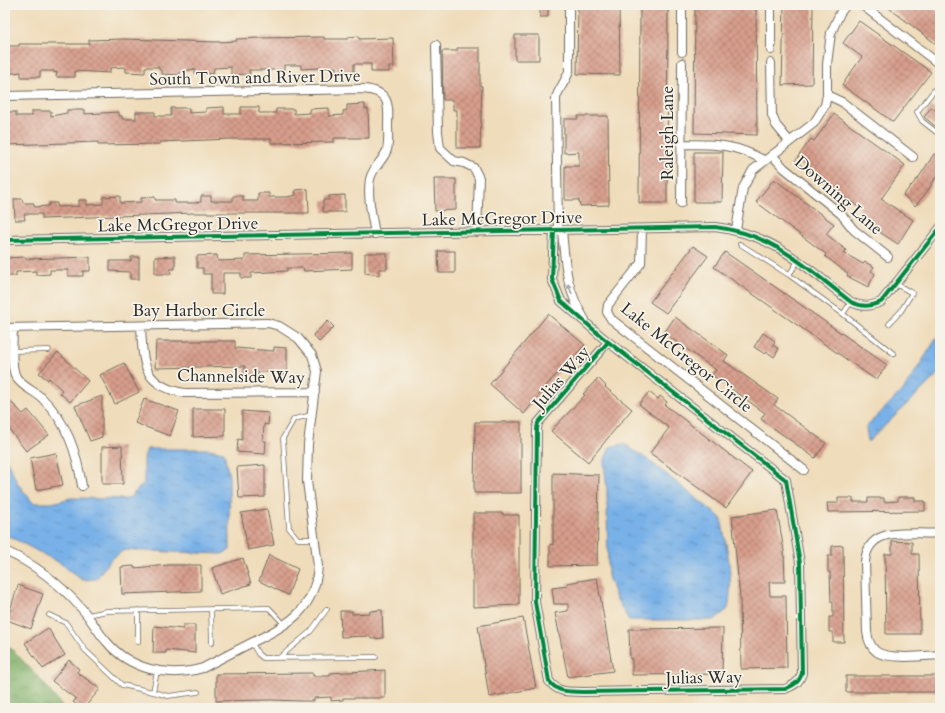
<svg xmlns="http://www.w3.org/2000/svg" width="945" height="713" font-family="Cardo,serif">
  <defs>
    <pattern id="forest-crowns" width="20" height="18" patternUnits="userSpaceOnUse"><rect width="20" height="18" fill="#7faf68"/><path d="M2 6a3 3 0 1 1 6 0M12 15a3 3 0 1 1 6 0" fill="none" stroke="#688f56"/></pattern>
    <pattern id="water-ripples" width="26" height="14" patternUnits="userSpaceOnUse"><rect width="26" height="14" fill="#78b1e8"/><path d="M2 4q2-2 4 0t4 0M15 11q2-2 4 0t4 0" fill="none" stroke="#6390bc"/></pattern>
    <pattern id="building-cross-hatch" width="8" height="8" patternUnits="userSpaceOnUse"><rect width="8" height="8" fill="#d89e8c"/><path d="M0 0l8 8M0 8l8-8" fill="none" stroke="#af8173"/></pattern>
  </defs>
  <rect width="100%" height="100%" fill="#f7f3e8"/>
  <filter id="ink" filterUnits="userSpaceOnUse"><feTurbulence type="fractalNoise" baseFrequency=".025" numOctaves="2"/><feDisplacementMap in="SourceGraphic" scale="8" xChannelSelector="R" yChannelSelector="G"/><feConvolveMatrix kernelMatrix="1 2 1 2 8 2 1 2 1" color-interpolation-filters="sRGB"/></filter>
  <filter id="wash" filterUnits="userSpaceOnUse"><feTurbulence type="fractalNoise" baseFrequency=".012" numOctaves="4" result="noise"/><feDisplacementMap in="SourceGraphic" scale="16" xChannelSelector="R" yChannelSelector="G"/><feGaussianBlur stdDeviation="0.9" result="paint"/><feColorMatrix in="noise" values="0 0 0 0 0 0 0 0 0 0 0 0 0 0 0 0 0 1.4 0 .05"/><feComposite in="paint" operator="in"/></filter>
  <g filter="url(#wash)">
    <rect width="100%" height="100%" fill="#efdcba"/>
    <path fill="url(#forest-crowns)" stroke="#556d4a" d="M5,642L41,680L63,708H5Z"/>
    <path fill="url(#water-ripples)" stroke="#526e8a" d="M940,333V372L868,442L866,427L905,388Z
      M624,444L647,459L721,518C727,549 734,577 728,609L714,620H629L616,598L608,576L607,490L604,462L610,447Z
      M147,449H209L224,452L229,477L230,550L222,554L124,550L110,560L96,579L82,580L60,563L5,534V456L18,484L33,503H52L71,498L128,499L144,483V457Z"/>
    <g id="blocks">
      <path fill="url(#building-cross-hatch)" d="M578,5H619L620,75L577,74Z
        M640,5H668L667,203H639Z
        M695,5H756L757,135L694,133Z
        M784,5H813L812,84L782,85Z
        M885,5H931L940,12V47Z
        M540,9H548V17H540Z
        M859,21L931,72L893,122L842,85L862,57L843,43Z
        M515,35H539V60H515Z
        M359,36V39L393,38L394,67H389V72H371V64H354V72H336V67L301,69V65H284V70H249L250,74L231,75V67L214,68L213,74H195V69L180,72V75L162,74V70H159V67H145V73L126,72V68L124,67L110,68V73L75,71V77H56L57,72L54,73V71H40V77H21V72L5,74V46H19V44H89V40L124,39L217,42L237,41L236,39L260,38L324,37V39H348V37Z
        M457,48H480V86H482L480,148H457V110H453V100H443L442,51H457Z
        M365,104V109H368L369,138H334V142L271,143V139H230L160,142V144L98,145V142L5,145V112H16V116H32V111H51V116L67,113V110H85V114L119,112V116H122V119H136V112H155V116H171V108H189V113L206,112V108L224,107V114H241V107H259V113H276V109H294V114L310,113V109L329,108V116L343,115V111L347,110V105Z
        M931,107L940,113V130L924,117Z
        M834,114L905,165L881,199L913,220L898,244L855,216L860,208L795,161L811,139L814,141Z
        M578,116H608L609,205L580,206L579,200H565V166H579V152L564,153V119H578Z
        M694,152H723L722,202H694Z
        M934,154L940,159V180L936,177L927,192L915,206L903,195L919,177Z
        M434,179H456V210L435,211Z
        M774,179L834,224L826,234L846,250L844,253L863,264L865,262L874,267L871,271L875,274L868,287L847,276L848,274L825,256L826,254L756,202Z
        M308,189L309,213H194L42,219V214H24L25,220H15L14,199H22L23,203H34V207L49,206V203H57V207L79,206V200H87V205L103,204V197L120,196V203L141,202V198L155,197V200H175V203H194L201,202V196H211V201H233V196H243V201H258V193H269V197H287L296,195L295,190Z
        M345,195V212H323V200H329V196Z
        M693,246L708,256L666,313L650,302Z
        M438,251H455V273H439Z
        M725,252L887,365L876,380L714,267Z
        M352,253V269L304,271L303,268H287V271L251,273V278H241V273H223V294H211V274H203V268H197V256L217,255L218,261L245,260V255Z
        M365,253H387V269H379V275L365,273Z
        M175,256V269H170L171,274H155V257Z
        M25,257L26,259L90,257V271H83V276H68V270H50V274L36,275V271L16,272V276H5V258Z
        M131,257H139V279H130V272L110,271V261H131Z
        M548,314L585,345L551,380L524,414L490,384Z
        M675,317L728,355L724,361L778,399L774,405L826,443L815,458L761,419L765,413L712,375L716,370L664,333Z
        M328,321L334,327L319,342L313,335Z
        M763,333L775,341L773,345L779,349L774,357L767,352L765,354L754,347Z
        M156,341H235V348L274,351V347L287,348V375L276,374V372H258V375H245V366L155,368Z
        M58,352L88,381L70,402L60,393L62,390L49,378L48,380L39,373Z
        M124,363L139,392L115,404L100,375Z
        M598,378L606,386L605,387L632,409L588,462L551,431L585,395L583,394Z
        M649,392L658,399L660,396L667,402L665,405L752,472L726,508L650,453L669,428L639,404Z
        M5,396L23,414L28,410L49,435L26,451L5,424Z
        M102,396V437L90,441L75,406Z
        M144,399L179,411L170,436L135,423Z
        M193,409H225V436L193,437Z
        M242,411L269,413L268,425L264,424L263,441H266L265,454L237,452L238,439L242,440Z
        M475,422H521V493H474Z
        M122,446L123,484H102V447Z
        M56,453L63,485L36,490L30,458Z
        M265,465V497L239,498L237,467Z
        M553,473L599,475L597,565L550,566V544L553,545Z
        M898,497H915V501H925V511L828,512L827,503H838V498H853V502H868V498H884V502L898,501Z
        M267,509L274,545L248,550L241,513Z
        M777,510L784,551L785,582H769L770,596H786L787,668L741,669L740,597L732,516Z
        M473,513H503V515H519V605L473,607Z
        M892,541L912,542V554H919L920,634H886L885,554H892Z
        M843,545L844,642H833V632H829V617H833V602H831L830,572H828V556H832V546Z
        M269,555L298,569L288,595L259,581Z
        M243,558L251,584L220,594L212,568Z
        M169,565H201V591L122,594L121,567L134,566V568Z
        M597,578L613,671L568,677L555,613L568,611V604H554L552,588L568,586L567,583Z
        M18,585L43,594L31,629L7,620Z
        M382,610L383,638L371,639L370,636L341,637L340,611H352V614L370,613V611Z
        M523,618L536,688L489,697L478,626Z
        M183,625H195V653L166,650V653H153L154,626L183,629Z
        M48,628L65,655L43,669L25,643Z
        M723,628L722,674L632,675V659H630L629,629Z
        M69,660L79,669L77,672L100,689L84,708H81L73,702L76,699L52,681Z
        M385,670V698H343V700L331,701V697L314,698V701H301L271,700L216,701V674L313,673V676H330V673Z
        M846,676H940V692H846Z"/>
    </g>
  </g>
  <g filter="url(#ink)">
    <use href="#blocks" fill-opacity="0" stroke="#70695d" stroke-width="1"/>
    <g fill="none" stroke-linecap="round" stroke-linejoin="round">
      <g stroke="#70695d" stroke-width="5.5">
        <path id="lane" d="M940,83L917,112L922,121L940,135
          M934,91L940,95
          M740,244L789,275
          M798,261L789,275L843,314
          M851,302L843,314L894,354
          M889,324L901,311L912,293L896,284
          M13,351L49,350
          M312,415L294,419L283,438L289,528L298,539H314
          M211,609L212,643
          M138,610V642
          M49,615L66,623L85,650L122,685L153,692L157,671
          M88,615L107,611L269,608L285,625
          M252,643L258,654L263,658L376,657
          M280,657L311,631L327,609
          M153,692L168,696L198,692"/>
      </g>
      <g stroke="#70695d" stroke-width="10">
        <path id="street" d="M771,5V50
          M862,5L939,64
          M436,45L438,132L440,148L454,161L464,163L474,168L479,178L477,232
          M682,52V5
          M771,63L772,115L776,125L789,141
          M827,95L842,102L913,157
          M5,96L363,89C389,91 389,103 388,125C388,133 389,142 387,150C383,161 373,167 370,179C367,196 372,216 375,234
          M683,144C715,144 736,144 765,161
          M772,155L784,168L841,214L854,230L888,257
          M681,203L682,63
          M642,229L641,263L608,305L607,312L611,319L804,470
          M554,230L552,279L561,301L602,337L786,480L800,563L802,673C799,683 794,685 785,689L584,692C569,691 559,694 549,681L535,602L537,429L538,423L608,342
          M558,230L556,98C559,88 566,81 569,71V5
          M562,230C565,264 566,290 585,320
          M736,230L743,188L753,170L814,123L825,105L827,95V64L831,33L840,13L846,5
          M5,240L715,227C774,234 806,267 851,302C862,307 869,307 881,302L940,228
          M141,326C143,363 142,386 185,393L315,392
          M5,328L268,323L279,326L298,338L312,355L317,371L308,444L307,481L318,566C315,609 290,624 255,641C237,650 220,659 203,668C168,678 130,670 106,641C97,631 91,619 82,609C61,585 35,564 5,551
          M13,328C13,341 10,366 16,377C21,386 34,391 42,398C67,422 77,453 82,486
          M940,533C912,536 868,523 865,562L867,632C868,640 870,647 877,652C890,660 924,656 940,655"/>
      </g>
      <use href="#lane" stroke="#fff" stroke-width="4"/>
      <use href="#street" stroke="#fff" stroke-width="8"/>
      <g stroke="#f7f3e8" stroke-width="6">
        <path id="cycleway" d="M554,230L552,279L561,301L602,337L786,480L800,563L802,673C799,683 794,685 785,689L584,692C569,691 559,694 549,681L535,602L537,429L538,423L608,342
          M5,240L715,227C774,234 806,267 851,302C862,307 869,307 881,302L940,228"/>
      </g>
      <use href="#cycleway" stroke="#00873e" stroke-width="4"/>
    </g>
    <defs><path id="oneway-solid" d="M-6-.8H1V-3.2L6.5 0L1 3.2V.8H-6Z"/></defs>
    <use fill="#a0a0a0" href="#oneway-solid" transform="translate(570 289) rotate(-111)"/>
  </g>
  <g text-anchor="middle" stroke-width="3.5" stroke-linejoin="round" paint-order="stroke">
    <g font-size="17" fill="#2b2b2b" stroke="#f7f3e8">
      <text transform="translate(255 77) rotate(-1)" y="6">South Town and River Drive</text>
      <text transform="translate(667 133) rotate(-90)" y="6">Raleigh Lane</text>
      <text transform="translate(839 195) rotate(41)" y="6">Downing Lane</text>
      <text transform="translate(502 218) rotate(-1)" y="6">Lake McGregor Drive</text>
      <text transform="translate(178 224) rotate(-1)" y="6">Lake McGregor Drive</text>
      <text x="199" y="316">Bay Harbor Circle</text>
      <text transform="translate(687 357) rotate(39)" y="6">Lake McGregor Circle</text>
      <text transform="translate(241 376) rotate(1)" y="6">Channelside Way</text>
      <text transform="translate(561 377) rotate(-49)" y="6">Julias Way</text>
      <text transform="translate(704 677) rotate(-1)" y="6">Julias Way</text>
    </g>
  </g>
  <rect width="945" height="713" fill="none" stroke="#f7f3e8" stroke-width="20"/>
</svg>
